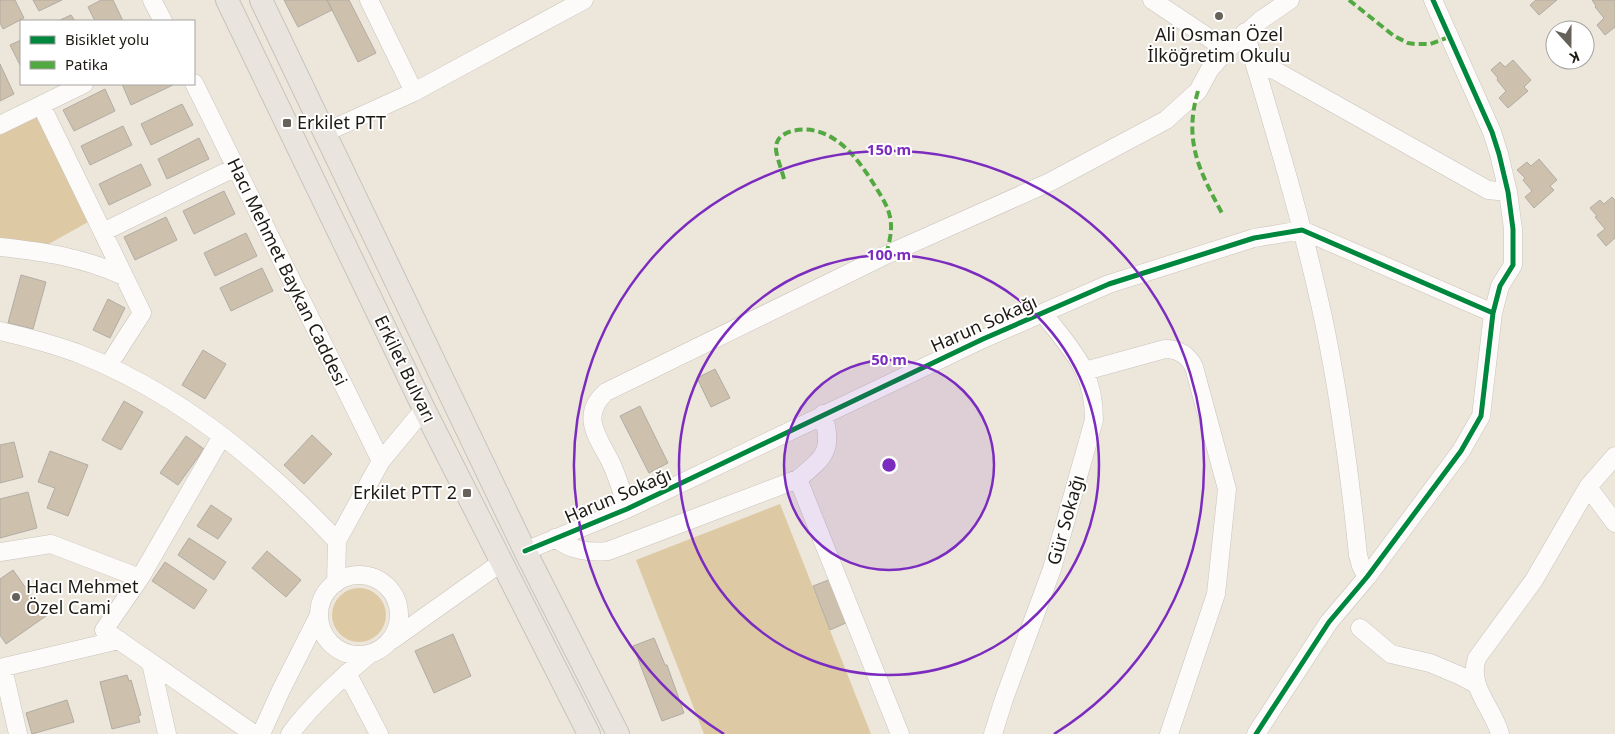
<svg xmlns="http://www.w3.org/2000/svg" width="1615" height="734" font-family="'Noto Sans',sans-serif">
  <rect width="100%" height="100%" fill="#ece6db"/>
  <path fill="#dec9a5" d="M40,116L88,222L47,245L0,240V135Z
    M780,504L871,734H704L636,560Z
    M332 615a27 27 0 1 1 54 0a27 27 0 1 1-54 0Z"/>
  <path fill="#cdc1ad" stroke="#b1aca4" d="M0,0H15L24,18L3,29L0,23Z
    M33,0H62L39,11Z
    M101,0H113L123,21H95L88,7Z
    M284,0H327L332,10L298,27Z
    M327,0H349L376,53L358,62Z
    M1536,0H1557L1539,15L1530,5Z
    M1592,0H1615V27L1605,35L1597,25L1604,18L1595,7L1596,6Z
    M71,15L75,21H58Z
    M21,40V67L10,45Z
    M1513,60L1531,80L1524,87L1528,91L1508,108L1499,98L1506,91L1497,80L1498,78L1491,70L1500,62L1505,67Z
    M0,64L14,94L0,101Z
    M122,84H173V85L131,105Z
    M105,89L115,111L74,131L63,110Z
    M182,104L193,125L151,145L141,124Z
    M123,126L132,145L90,165L81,146Z
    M199,138L209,159L167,179L158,159Z
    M1539,159L1557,180L1550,186L1554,190L1534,208L1525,197L1532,191L1523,180L1525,178L1517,170L1527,162L1531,166Z
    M141,164L151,185L109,205L99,184Z
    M224,191L235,214L194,234L183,211Z
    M1612,197L1615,200V238L1606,246L1597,235L1605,229L1595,217L1597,216L1590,208L1600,200L1604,204Z
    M166,217L177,240L135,260L124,237Z
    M246,233L257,256L215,276L204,253Z
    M262,268L273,291L231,311L220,288Z
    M21,275L46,282L33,329L8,323Z
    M108,299L125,308L110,338L93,330Z
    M203,350L226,364L205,399L182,385Z
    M715,369L730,398L711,407L697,378Z
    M124,401L143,412L121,450L102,440Z
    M640,406L668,463L649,473L620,416Z
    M312,435L332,454L304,484L284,465Z
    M186,436L204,449L178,485L160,473Z
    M14,442L23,477L0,483V445Z
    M50,451L88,465L68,516L47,508L55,488L38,482Z
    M28,492L37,528L0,538V499Z
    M211,505L232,519L218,539L197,526Z
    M189,538L226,562L214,580L178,555Z
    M267,551L301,580L286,597L252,568Z
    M165,562L207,590L194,609L152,581Z
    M13,570L46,616L6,644L0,635V579Z
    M831,579L848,622L830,630L813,586Z
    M453,634L471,676L434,693L415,651Z
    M654,638L665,665H667L684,713L662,721L633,646Z
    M127,675L129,681L131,680L141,715L138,716L140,722L112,729L100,682Z
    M67,700L74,722L32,734L26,713Z"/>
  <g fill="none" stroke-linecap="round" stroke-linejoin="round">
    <g stroke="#c9c3bb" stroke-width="19">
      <path id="minor" d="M152,0L163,21
        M369,0L414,92
        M1152,0L1227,50
        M1245,32C1274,128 1303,224 1324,322C1340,399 1350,476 1358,555L1361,566L1367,577
        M1256,68H1269L1276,71L1488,190L1508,192
        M194,83L381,461
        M41,105L142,313L108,366
        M0,125L84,84
        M324,133L414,92L584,0
        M103,232L236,167
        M0,247C46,252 81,257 124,276
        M0,331C26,337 52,344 77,353C178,392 264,463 337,541
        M1085,371L1165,349C1178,349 1188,355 1194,367L1227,489L1216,594L1169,734
        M823,414C833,450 826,456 798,479L900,734
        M222,436L140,578L104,630L254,734
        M1588,487L1615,523
        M627,509C623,494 618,479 612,465C600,439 578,417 606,392L886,255L1050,182L1166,120L1198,91L1210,69L1227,50L1261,20L1290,0
        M555,538C571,550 587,553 608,551L798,479
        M525,551L627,509L983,339L1109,284L1254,238L1302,230L1493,313
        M0,552L51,544L140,578
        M319 615a40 40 0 1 1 80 0a40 40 0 1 1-80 0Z
        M336,583L337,541L381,461L424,409
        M1360,628L1391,654L1430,663L1461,676L1476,684
        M392,640L502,562
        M151,663L167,734
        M0,668L119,640
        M3,668L18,734
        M347,673L379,734
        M261,734L281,690L319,615
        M290,734C313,703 342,677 371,653
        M993,734L1004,699L1052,569L1094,420C1094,369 1071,350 1043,313
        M1256,734L1329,622L1367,577L1461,451L1481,416L1493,313L1500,286L1513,265V229L1508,192L1499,154L1492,132L1433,0
        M1500,734C1493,708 1467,686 1477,658L1534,580L1588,487L1615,456"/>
    </g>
    <g stroke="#c6c4bf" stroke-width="24">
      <path id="major" d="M227,0L424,409L589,734
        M261,0L525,551L618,734"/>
    </g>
    <use href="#minor" stroke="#fcfbfa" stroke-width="18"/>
    <use href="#major" stroke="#e9e4dd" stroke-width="22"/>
    <path stroke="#52a942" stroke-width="4" stroke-dasharray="8 4" stroke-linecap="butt" d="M1349,0L1394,36L1408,43L1415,44H1430L1449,37
      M1198,91C1183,142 1200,172 1223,215
      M784,179C782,170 775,154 776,146C777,137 785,133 792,131C831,122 857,157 875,186C881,196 888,206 890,217C893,230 889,243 886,255"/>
    <g stroke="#fff" stroke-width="8">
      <path id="cycleway" d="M525,551L627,509L983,339L1109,284L1254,238L1302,230L1493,313
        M1256,734L1329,622L1367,577L1461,451L1481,416L1493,313L1500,286L1513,265V229L1508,192L1499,154L1492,132L1433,0"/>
    </g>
    <use href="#cycleway" stroke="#00873e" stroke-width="5"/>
  </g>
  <circle cx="889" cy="465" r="105" fill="#7b2cbf" fill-opacity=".12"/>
  <g fill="none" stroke="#7b2cbf" stroke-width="2.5">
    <circle cx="889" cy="465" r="105"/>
    <circle cx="889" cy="465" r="210"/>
    <path d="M724 734A315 315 0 1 1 1054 734"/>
  </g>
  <g fill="#666159" stroke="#fff" stroke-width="2">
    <circle cx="1219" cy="16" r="5"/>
    <rect x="282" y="118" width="10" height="10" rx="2.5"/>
    <rect x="462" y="488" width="10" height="10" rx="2.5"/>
    <circle cx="16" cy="597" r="5"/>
  </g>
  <g text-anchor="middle" stroke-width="4" stroke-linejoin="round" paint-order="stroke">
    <g font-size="18" fill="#1e1a13" stroke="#fff" text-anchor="start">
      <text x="1219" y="41" text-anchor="middle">Ali Osman Özel<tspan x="1219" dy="21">İlköğretim Okulu</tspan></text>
      <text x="297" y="129">Erkilet PTT</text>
      <text x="457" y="499" text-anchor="end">Erkilet PTT 2</text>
      <text x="26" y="593">Hacı Mehmet<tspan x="26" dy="21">Özel Cami</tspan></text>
    </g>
    <g font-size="18" fill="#1e1a13" stroke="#fff">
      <text transform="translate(287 272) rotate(64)" y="6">Hacı Mehmet Baykan Caddesi</text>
      <text transform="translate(984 324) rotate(-24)" y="6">Harun Sokağı</text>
      <text transform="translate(405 369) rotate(64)" y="6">Erkilet Bulvarı</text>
      <text transform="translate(618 496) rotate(-23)" y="6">Harun Sokağı</text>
      <text transform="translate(1066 520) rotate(-74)" y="6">Gür Sokağı</text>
    </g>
  </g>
  <circle cx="889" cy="465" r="8" fill="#7b2cbf" stroke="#fff" stroke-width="2.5"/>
  <g font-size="15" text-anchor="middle" font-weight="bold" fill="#7b2cbf" stroke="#fff" stroke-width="4" stroke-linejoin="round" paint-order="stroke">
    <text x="889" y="155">150 m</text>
    <text x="889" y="260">100 m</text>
    <text x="889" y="365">50 m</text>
  </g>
  <rect x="20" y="20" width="175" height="65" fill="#ffffff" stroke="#a5a3a1"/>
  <rect x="30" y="36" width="25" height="8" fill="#00873e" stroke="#a5a3a1"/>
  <text x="65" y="45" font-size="15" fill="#1e1a13">Bisiklet yolu</text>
  <rect x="30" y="61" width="25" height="8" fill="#52a942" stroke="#a5a3a1"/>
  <text x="65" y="70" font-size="15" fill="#1e1a13">Patika</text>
  <g transform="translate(1570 45) rotate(159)"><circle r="24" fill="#ffffff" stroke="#a5a3a1"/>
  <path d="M0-4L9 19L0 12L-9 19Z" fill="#666159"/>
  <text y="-8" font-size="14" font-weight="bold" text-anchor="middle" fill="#1e1a13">K</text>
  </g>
</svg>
